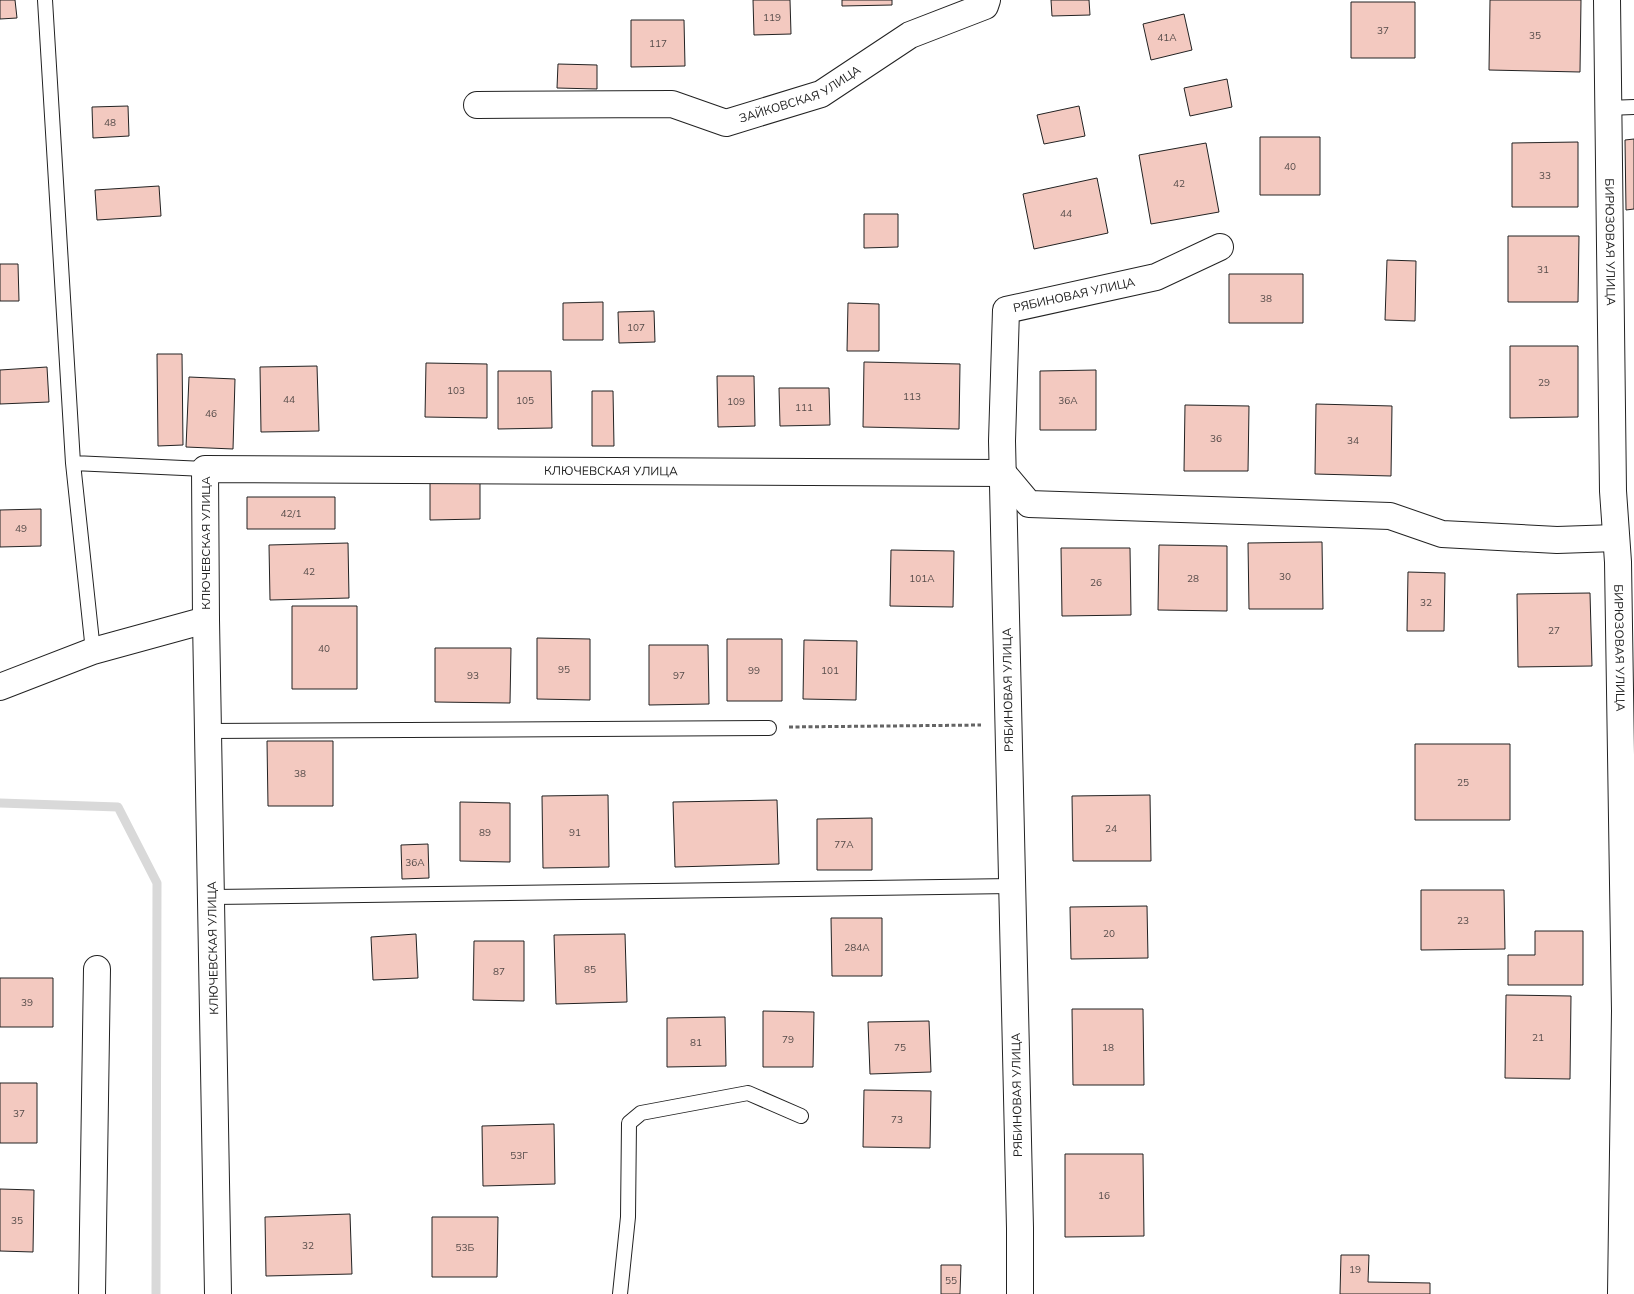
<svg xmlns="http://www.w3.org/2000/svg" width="1634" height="1294" font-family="Mulish,sans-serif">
  <rect width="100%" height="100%" fill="#fff"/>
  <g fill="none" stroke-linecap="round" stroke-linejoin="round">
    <path stroke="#d9d9d9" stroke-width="9" d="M0,803L118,807L157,883L156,1294"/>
  </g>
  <path fill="#f3c9c0" stroke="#222" d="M0,0H15L17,18L0,19Z
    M753,0H790L791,34L754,35Z
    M842,0H892V5L842,6Z
    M1051,0H1089L1090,15L1052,16Z
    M1490,0H1581L1580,72L1489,70Z
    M1351,2H1415V58H1351Z
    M1184,14L1192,50L1151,60L1143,24Z
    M631,20H684L685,66L631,67Z
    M558,64L597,65V89L557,88Z
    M1227,79L1232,107L1190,116L1184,88Z
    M128,106L129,136L93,138L92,107Z
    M1079,106L1085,136L1044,144L1037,115Z
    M1260,137H1320V195H1260Z
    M1634,139V209L1626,210L1625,140Z
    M1578,142V207H1512V143Z
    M1206,143L1219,212L1151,224L1139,155Z
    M1097,178L1108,233L1034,249L1023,194Z
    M159,186L161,216L97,220L95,190Z
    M864,214H898V247L864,248Z
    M1508,236H1579L1578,302H1508Z
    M1387,260L1416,261L1415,321L1385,320Z
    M0,264H18L19,301H0Z
    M1229,274H1303V323H1229Z
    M603,302V340H563V303Z
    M848,303L879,304V351H847Z
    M654,311L655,342L619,343L618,312Z
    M1510,346H1578V417L1510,418Z
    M157,354H182L183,445L158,446Z
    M864,362L960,364L959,429L863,427Z
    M426,363L487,364V418L425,417Z
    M317,366L319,431L261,432L260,367Z
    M47,367L49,402L0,404V370Z
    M1096,370V430H1040V371Z
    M498,371H551L552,428L498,429Z
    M717,376H754L755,426L718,427Z
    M189,377L235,379L233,449L186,447Z
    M779,388H829L830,425L780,426Z
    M592,391H613L614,446H592Z
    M1316,404L1392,406L1391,476L1315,474Z
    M1185,405L1249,406L1248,471H1184Z
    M480,482V519L430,520V483Z
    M247,497H335V529H247Z
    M41,509V546L0,547V510Z
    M1322,542L1323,609H1249L1248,543Z
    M348,543L349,598L270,600L269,545Z
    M1159,545L1227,546V611L1158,610Z
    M1061,548H1130L1131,615L1062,616Z
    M891,550L954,551L953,607L890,606Z
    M1408,572L1445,573L1444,631H1407Z
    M1590,593L1592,666L1518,667L1517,594Z
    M292,606H357V689H292Z
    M537,638L590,639V700L537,699Z
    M727,639H782V701H727Z
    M804,640L857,641L856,700L803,699Z
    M649,645H708L709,704L649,705Z
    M435,648H511L510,703L435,702Z
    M267,741H333V806H268Z
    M1415,744H1510V820H1415Z
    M608,795L609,867L543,868L542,796Z
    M1150,795L1151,861H1073L1072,796Z
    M777,800L779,864L675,867L673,802Z
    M460,802L510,803V862L460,861Z
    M872,818V870H817V819Z
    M428,844L429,878L402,879L401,845Z
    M1421,890H1504L1505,949L1421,950Z
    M1147,906L1148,958L1071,959L1070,907Z
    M831,918H882V976H832Z
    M1535,931H1583V985H1508V955H1535Z
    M416,934L418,978L373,980L371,937Z
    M625,934L627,1002L556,1004L554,935Z
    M474,941H524V1001L473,1000Z
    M0,978H53V1027H0Z
    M1506,995L1571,996L1570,1079L1505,1078Z
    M1072,1009H1143L1144,1085H1073Z
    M763,1011L814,1012L813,1067H763Z
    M725,1017L726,1066L667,1067V1018Z
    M929,1021L931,1072L870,1074L868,1022Z
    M0,1083H37V1143H0Z
    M864,1090L931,1091L930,1148L863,1147Z
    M554,1124L555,1184L483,1186L482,1126Z
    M1065,1154H1143L1144,1236L1065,1237Z
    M0,1189L34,1190L33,1252L0,1251Z
    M350,1214L352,1274L266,1276L265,1217Z
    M432,1217H498L497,1277H432Z
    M1341,1255H1369L1368,1282L1430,1283V1294H1340Z
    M941,1265H961L960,1294H941Z"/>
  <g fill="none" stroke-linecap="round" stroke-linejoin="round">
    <g stroke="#222" stroke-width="16">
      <path id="service" d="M45,0L73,463L93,651
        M1607,108L1634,107
        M73,463L205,469
        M208,731L769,728
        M212,897L1012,886
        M620,1294L628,1217L629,1123L641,1113L748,1093L801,1116"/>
    </g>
    <g stroke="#222" stroke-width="28">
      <g id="minor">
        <path id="s1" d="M1607,0L1613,491L1618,562L1625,1011L1621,1294"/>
        <path id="s2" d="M477,105L672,104L726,123L821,94L910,35L985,6L987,0"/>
        <path d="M0,687L93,651L206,620"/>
        <path d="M92,1294L97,969"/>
        <path id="s3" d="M218,1294L206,620L205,469L1003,473L1029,504L1390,516L1442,534L1557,540L1616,538"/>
        <path id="s4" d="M1020,1294V1228L1002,441L1006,310L1156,277L1220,247"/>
      </g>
    </g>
    <path stroke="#646464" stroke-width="3" stroke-dasharray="4 2.5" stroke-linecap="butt" d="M789,727L981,725"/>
    <use href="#service" stroke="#fff" stroke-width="14"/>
    <use href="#minor" stroke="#fff" stroke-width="26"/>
  </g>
  <g text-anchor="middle" stroke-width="4" stroke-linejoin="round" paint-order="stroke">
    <g font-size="10" fill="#564c4a">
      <text x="772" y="21">119</text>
      <text x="1383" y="34">37</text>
      <text x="1535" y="39">35</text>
      <text x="1167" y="41">41А</text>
      <text x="658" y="47">117</text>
      <text x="110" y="126">48</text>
      <text x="1290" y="170">40</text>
      <text x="1545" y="179">33</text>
      <text x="1179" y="187">42</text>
      <text x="1066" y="217">44</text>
      <text x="1543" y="273">31</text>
      <text x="1266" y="302">38</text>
      <text x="636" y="331">107</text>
      <text x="1544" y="386">29</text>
      <text x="456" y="394">103</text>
      <text x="912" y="400">113</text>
      <text x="289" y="403">44</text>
      <text x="525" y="404">105</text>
      <text x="1068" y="404">36А</text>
      <text x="736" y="405">109</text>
      <text x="804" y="411">111</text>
      <text x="211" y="417">46</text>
      <text x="1216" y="442">36</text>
      <text x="1353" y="444">34</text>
      <text x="291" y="517">42/1</text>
      <text x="21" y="532">49</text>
      <text x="309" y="575">42</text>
      <text x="1285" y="580">30</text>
      <text x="922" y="582">101А</text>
      <text x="1193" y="582">28</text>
      <text x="1096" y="586">26</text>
      <text x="1426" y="606">32</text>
      <text x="1554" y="634">27</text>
      <text x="324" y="652">40</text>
      <text x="564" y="673">95</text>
      <text x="754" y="674">99</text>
      <text x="830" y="674">101</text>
      <text x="473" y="679">93</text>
      <text x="679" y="679">97</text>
      <text x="300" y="777">38</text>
      <text x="1463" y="786">25</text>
      <text x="1111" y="832">24</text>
      <text x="485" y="836">89</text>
      <text x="575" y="836">91</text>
      <text x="844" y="848">77А</text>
      <text x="415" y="866">36А</text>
      <text x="1463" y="924">23</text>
      <text x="1109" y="937">20</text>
      <text x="857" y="951">284А</text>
      <text x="590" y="973">85</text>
      <text x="499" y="975">87</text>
      <text x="27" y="1006">39</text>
      <text x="1538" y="1041">21</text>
      <text x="788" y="1043">79</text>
      <text x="696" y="1046">81</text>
      <text x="900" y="1051">75</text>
      <text x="1108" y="1051">18</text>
      <text x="19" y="1117">37</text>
      <text x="897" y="1123">73</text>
      <text x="519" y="1159">53Г</text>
      <text x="1104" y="1199">16</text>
      <text x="17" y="1224">35</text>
      <text x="308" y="1249">32</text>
      <text x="465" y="1251">53Б</text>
      <text x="1355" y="1273">19</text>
      <text x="951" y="1284">55</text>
    </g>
    <g font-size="12" fill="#222" stroke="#fff">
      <text dy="4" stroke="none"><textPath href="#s2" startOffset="332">ЗАЙКОВСКАЯ УЛИЦА</textPath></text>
      <text dy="4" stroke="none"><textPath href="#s1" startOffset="242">БИРЮЗОВАЯ УЛИЦА</textPath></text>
      <text dy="4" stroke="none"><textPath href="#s4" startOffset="1054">РЯБИНОВАЯ УЛИЦА</textPath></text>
      <text dy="4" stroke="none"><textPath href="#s3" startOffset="1231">КЛЮЧЕВСКАЯ УЛИЦА</textPath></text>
      <text transform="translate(206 543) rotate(-90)" y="4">КЛЮЧЕВСКАЯ УЛИЦА</text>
      <text dy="4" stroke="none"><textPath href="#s1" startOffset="648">БИРЮЗОВАЯ УЛИЦА</textPath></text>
      <text transform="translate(1008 690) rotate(-91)" y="4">РЯБИНОВАЯ УЛИЦА</text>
      <text transform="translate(213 948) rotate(-91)" y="4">КЛЮЧЕВСКАЯ УЛИЦА</text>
      <text transform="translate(1017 1095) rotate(-91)" y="4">РЯБИНОВАЯ УЛИЦА</text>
    </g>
  </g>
</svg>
